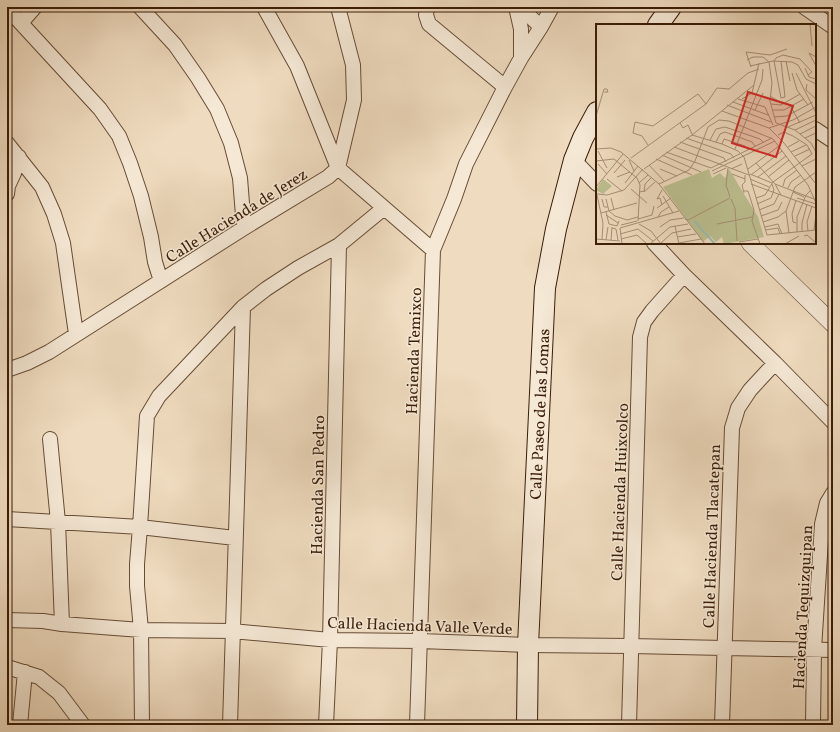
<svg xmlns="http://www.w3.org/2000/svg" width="840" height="732" font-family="Vollkorn,serif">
  <rect width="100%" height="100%" fill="#efdbbf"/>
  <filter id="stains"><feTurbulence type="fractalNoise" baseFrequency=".005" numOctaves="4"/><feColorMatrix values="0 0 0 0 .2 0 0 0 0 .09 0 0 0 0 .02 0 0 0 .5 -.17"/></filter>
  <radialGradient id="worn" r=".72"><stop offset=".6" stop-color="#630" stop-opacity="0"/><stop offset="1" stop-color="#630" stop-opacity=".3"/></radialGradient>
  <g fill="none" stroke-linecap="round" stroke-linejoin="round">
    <g stroke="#674c35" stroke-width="16">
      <path id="minor" d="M140,7L175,45L198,78L217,109L231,143L240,178L244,228
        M264,7L297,66L338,168L433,250
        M427,7L426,15L429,24L505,87
        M516,7L521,29V58
        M520,7L541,27
        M804,7L833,27
        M7,8L100,109L119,136L130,163L141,196L151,237L155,262L161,281
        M21,23L35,7
        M815,129L833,141
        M7,143L42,187L54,214L63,243L76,334
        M574,160L597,184
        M7,194L8,186L14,173L19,157
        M654,243L684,275L775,363L833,422
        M7,370L27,363L49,352L244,228L328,177L338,168L354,100L353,65L338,7
        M50,439L58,522L62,624
        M7,519L140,527L235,538
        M7,620L43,621L62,624L141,630L232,631L330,640L420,641L528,645L631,646L724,648L833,650
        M7,667L39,677L59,693L83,725
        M20,725L25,672
        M142,725L141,630L137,586V564L140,527L147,416L159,396L243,307L266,289L298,268L339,245L384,208
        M230,725L243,307
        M326,725L330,640L339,245
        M417,725L433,250L454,199L466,164L505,87L521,58L541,27L552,7
        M629,725L640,337L644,322L652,311L684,275
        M722,725L732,428L738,408L750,390L775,363
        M813,725L814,649L822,524L827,503L833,493"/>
    </g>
    <g stroke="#674c35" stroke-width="18">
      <path id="tertiary" d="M750,243L833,324"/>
    </g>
    <g stroke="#3a1d07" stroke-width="22">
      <path id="secondary" d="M658,25L671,7
        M527,725L528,645L545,288L556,229L574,160L583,138L597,112"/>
    </g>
    <use href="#minor" stroke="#f5e8d5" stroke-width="14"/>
    <use href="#tertiary" stroke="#f5e8d5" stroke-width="17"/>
    <use href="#secondary" stroke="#f5e8d5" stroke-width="20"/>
  </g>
  <g text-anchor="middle" stroke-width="3" stroke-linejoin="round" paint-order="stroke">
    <g font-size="16" fill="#3a1d07" stroke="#f5e8d5">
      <text transform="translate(236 215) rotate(-32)" y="6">Calle Hacienda de Jerez</text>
      <text transform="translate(413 351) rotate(-88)" y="6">Hacienda Temixco</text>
      <text transform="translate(539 414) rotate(-87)" y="6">Calle Paseo de las Lomas</text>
      <text transform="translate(317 485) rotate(-89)" y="6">Hacienda San Pedro</text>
      <text transform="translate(619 492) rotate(-88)" y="6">Calle Hacienda Huixcolco</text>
      <text transform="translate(711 536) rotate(-88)" y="6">Calle Hacienda Tlacatepan</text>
      <text transform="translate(802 607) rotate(-87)" y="6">Hacienda Tequizquipan</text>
      <text transform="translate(420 625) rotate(2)" y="6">Calle Hacienda Valle Verde</text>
    </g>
  </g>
  <g transform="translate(596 24)">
    <rect width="220" height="220" fill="#efdbbf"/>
    <path d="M113,145L116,154L124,149L129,154L133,145L162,193L168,213L128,220L126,213L120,218L114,212L107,218L67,163ZM7,155L16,162L7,170L0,166Z" fill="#bcbf90"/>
    <path fill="none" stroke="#9abbae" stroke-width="2" d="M98,197L119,220"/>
    <path fill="none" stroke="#a78f75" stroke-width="1" d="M214,0L216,22M220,33L213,29L220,42M151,36L157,33H167L173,38M185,37L189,73L185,74L178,37L180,34L187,31L204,35L216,48L212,51M190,37L194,57M173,38L176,59L174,77L180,99L199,106L215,119L220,128M154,42L177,37L196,38L202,41L210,55L220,60M155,43L150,28L174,31L191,25M209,44L213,53L220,55M196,49L201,66L212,81M200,49L215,79M211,60L210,66L220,75M174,72L187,80M142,75L169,83L177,101M146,75L156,69L163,39M137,78L172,91M217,78L215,79L220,89M175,80L185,81L204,70M131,81L175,98M195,83L204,99M159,86L167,69M177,86H188L208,75M126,87L173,104L188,119L220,160M0,92L8,65H11L12,68H8M178,93L191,92L215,79M84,99L87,104L92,101L96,110M192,103L220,91M173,104L197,96L220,83M199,106L220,96M204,110L220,102M96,111L158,61M182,111L188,108L197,112L211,121L216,130M90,114L135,130L138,134M209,114L220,109M114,116L120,105L129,103L164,115L167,118M84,118L128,134L130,138M120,118L124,110L129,108L156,118L159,122M126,120L128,115L149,122L152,126M52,121L46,112L37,109L39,98L57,102L102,70L110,80M78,123L153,151M192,123L203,117M0,125L15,124L25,128L63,160L93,146L99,137L112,103L123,96L133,97L177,115L212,161L220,179M139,125L166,56L167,45M2,127L11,144M70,128L115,144L176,114M195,128L210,121M66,131L105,148M199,132L214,125M35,134L110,80L121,64L133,65L152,49L163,45M60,135L96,151M33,136L38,147M0,137L18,135L41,154L44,161L42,197M160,139L179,160L218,175M2,140L11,150M53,141L69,158M206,142L220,135M132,144L130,161L134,173M48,145L96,111L126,120L142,127L148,133L171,211L220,206M64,145L81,152M135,145L146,140M152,145L183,122M116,147L179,117M18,149L29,136M117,150L130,144M136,150L149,155M154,150L176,159M155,151L186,127M21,153L34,148M162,153L190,132M172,153L193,136M11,155L26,167M154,155L173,163M29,159L42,142M43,159L52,151M63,160L109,220M155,160L220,184M179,160L185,171M187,162L189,155L201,146M0,163L27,130M192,164L195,158L205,151M35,165L51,179M66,166L61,175L64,174L66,181M148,167H152L158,186L156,197L164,220M43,168L49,167L59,158M48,168L49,160L55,154M197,168L208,173M148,169L146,161L149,158V151M1,170L11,171L28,166L47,145M1,171L7,199L6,216M67,172L77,189M15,174L18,186M160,174L169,171L177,158L216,130M201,174L220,180M6,175L8,183H12M10,175L13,187L19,192L31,196L42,193M135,175L139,184L141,217M161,180L175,174L178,166L176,160M61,184L75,174M163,186L178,180L183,170M10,188L13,200L21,202L23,197M5,189L41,179M10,191L22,199M165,192L182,186L186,178M62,193L65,188L73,183M42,195L56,191L58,182M89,195L92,196L134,174M167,198L182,193L190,187M200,199L197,198L196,190L200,176M43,200L55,207L65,220M121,200L156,193M25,201L41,197M79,202L83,220M64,203L74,196L88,194M169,203L182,200L186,210M16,204L20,205L22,216M169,206L182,204L184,210M218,206L220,190M212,207L211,198L216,182M201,208V193L210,171L215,166M206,208V199L211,180M193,209L190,187L199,163L220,148M24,210L42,205L57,217M208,212L211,211L219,218M81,213L100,210M0,215L24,217M25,215L41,211L51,220M10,216L12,203M15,216L16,203M143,218L162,215M65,219L76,209L95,205M83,219L105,215M26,220L24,204L83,187M54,220L74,203L92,200M189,220L203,212"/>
    <path fill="#d62828" fill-opacity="0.15" stroke="#d62828" stroke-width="2" d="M152,68L197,82L180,133L136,119Z"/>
    <rect width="220" height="220" fill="none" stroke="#3a1d07" stroke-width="2"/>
  </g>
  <rect width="840" height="732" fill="none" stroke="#efdbbf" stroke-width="24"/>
  <rect x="8" y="8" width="824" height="716" fill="none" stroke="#3a1d07" stroke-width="2"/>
  <rect x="12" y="12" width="816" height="708" fill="none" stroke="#3a1d07"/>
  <rect width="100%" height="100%" filter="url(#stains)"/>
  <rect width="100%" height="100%" fill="url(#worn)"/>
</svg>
